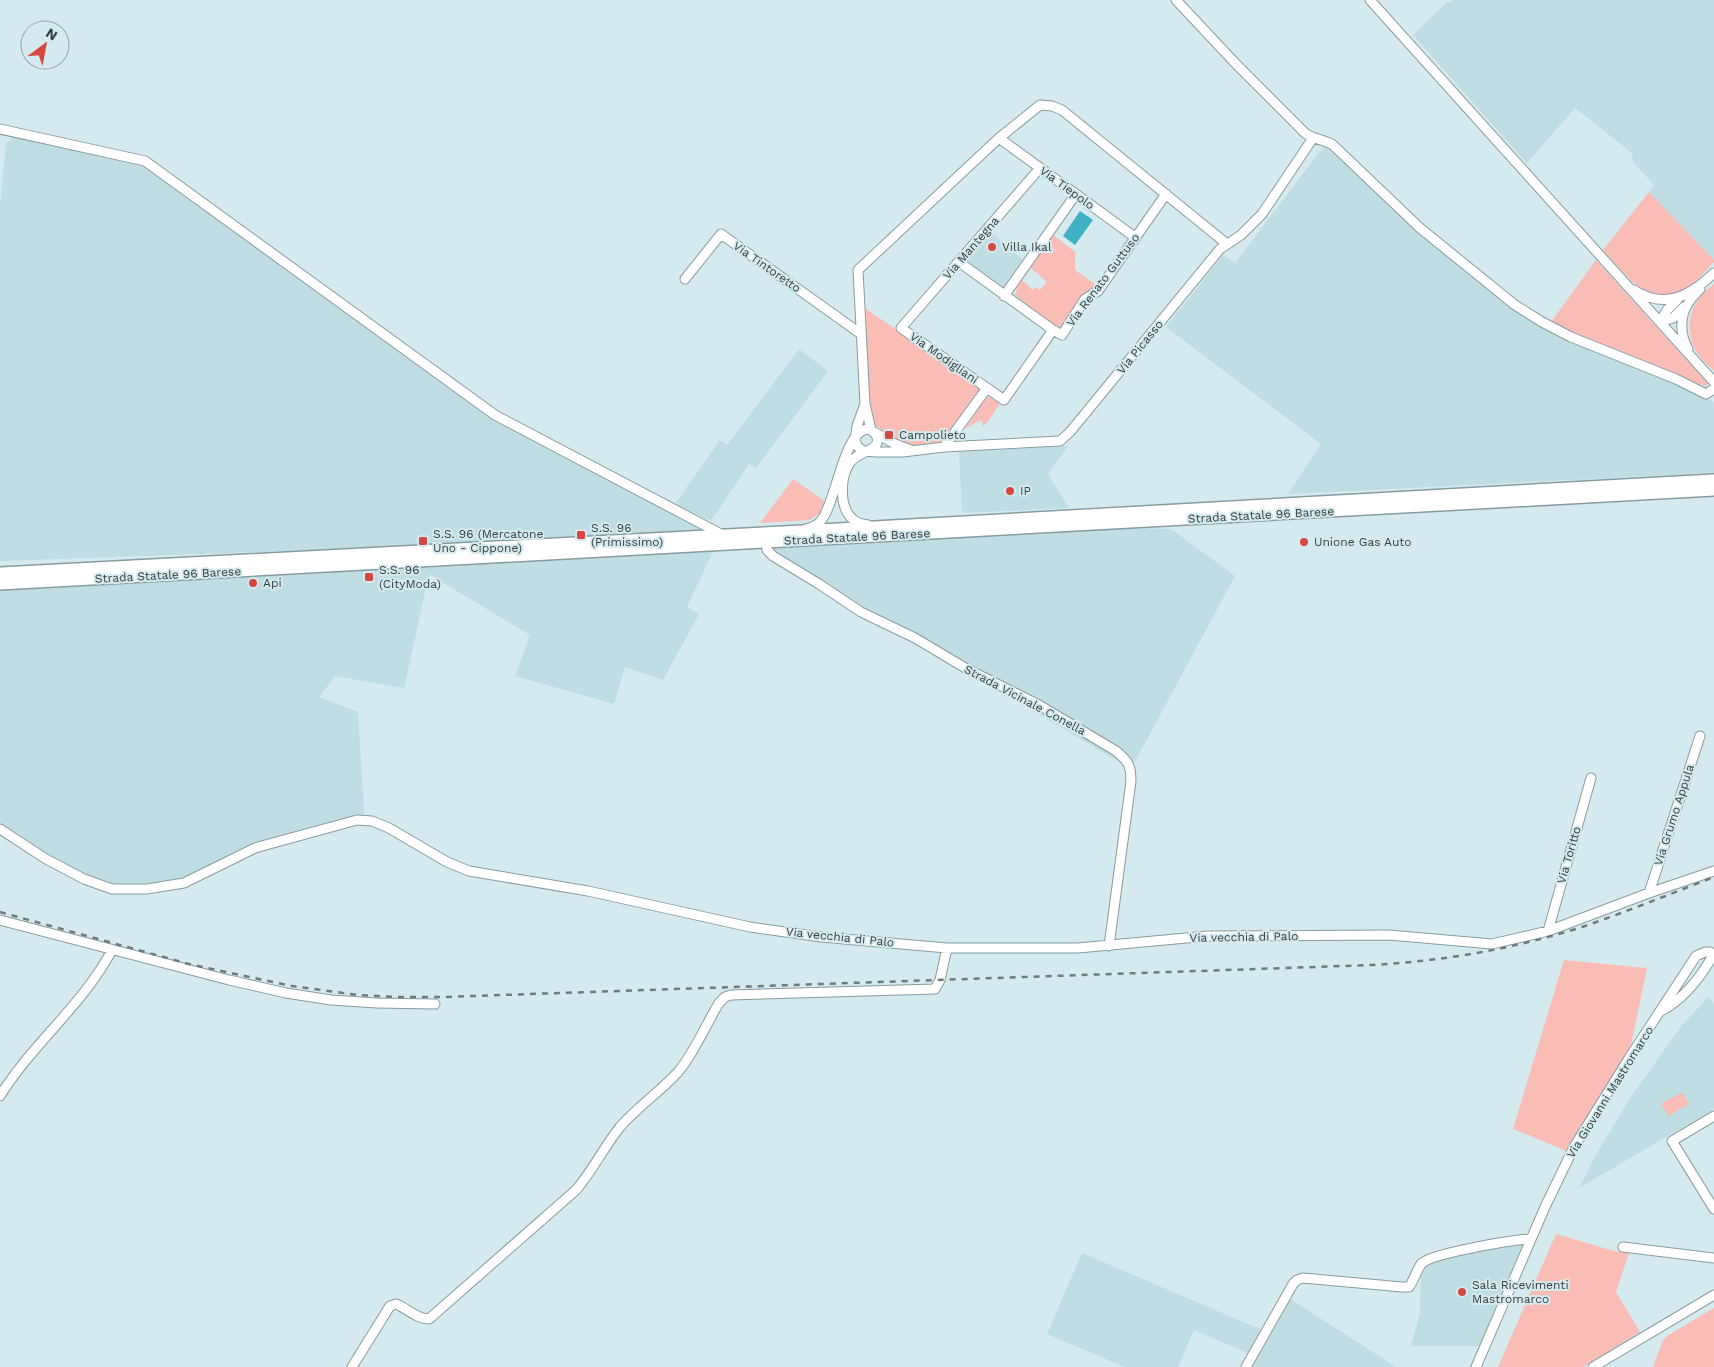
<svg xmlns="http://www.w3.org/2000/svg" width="1714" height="1367" font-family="'Work Sans',sans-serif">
  <rect width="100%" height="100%" fill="#d4eaee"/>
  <path fill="#bfdde3" d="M1453,0H1714V260L1649,192L1654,185L1633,162L1632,153L1575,108L1527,163L1413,35L1447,2L1450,3Z
    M18,133L145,161L495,415L721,534L687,607L699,614L663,680L625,667L614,704L515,676L530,635L429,574L404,688L335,676L319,697L358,712L364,814L205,872L147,889L98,884L0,829V590L703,536L0,561V207L6,143Z
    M1325,145L1329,146L1499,298L1714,402V473L1288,494L1321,444L1166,327L1223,255L1235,263Z
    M990,231L1025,262L1005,292L963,262Z
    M799,349L828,371L756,468L749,464L711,521L675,504L720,440L727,445Z
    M1068,446L1048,474L1069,508L962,513L959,452Z
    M1130,528L1171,529L1235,576L1131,769L758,548Z
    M1709,997L1714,1004V1109L1579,1188L1598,1151L1631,1097L1682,1025Z
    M1519,1243L1523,1245L1480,1346H1411L1420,1313L1421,1272L1424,1266L1427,1263L1475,1250Z
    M1082,1253L1262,1330L1248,1353L1194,1330L1178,1367H1125L1047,1334Z
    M1289,1298L1396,1367H1249Z"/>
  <path fill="#fabdb5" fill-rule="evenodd" d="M1649,192L1714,260V262C1705,271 1696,283 1686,289C1649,311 1625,274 1603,250Z
    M1052,234L1075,252V270L1098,286L1085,296L1063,327H1057L1029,308V306L1015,295L1019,282ZM1031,268L1047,282L1040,290L1036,287L1033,290L1022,280Z
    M1596,260L1708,384L1705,386L1699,384L1570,331L1551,322Z
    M1714,284V371C1709,366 1704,362 1700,357C1686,339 1686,315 1700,297C1703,292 1709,288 1714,284Z
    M865,308L982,389L944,444L913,445L903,444L875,425L871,419Z
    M990,396L999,401L1000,403L989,420L983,426L982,424L983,423L980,420L965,429L985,399Z
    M793,479L826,502L820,513L810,520L760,523Z
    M1564,960L1647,968L1629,1055L1569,1152L1513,1129Z
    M1682,1092L1689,1104L1668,1116L1661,1104Z
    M1556,1234L1614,1251L1629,1253L1616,1292L1640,1332L1583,1367H1498Z
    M1714,1308V1367H1653L1662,1342L1667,1336Z"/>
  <path fill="#40b1c3" d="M1080,211L1093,220L1075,245L1063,236Z"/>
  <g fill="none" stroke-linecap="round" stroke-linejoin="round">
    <g stroke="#889ca0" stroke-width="11">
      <path id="minor" d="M1176,0L1236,64L1305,133C1314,140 1324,139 1333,145L1420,228L1515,305L1542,322L1571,337L1676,379L1706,394L1714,389
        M1370,0L1714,382
        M0,129L145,161L495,415L721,534
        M999,138L1136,238
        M959,262L1053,330
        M685,279L721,234L861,334
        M1634,290C1665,310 1690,296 1714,273
        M1004,296L1076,194
        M1678,299L1667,310L1660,322L1673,318L1684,307
        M1688,349C1680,335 1679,316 1689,302C1692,297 1696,293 1700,289
        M987,388L901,328L1040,168
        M865,404L857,426L855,440L857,446L863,451L877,452H903L944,447L1060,441L1070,432L1220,249L1241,235L1262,214L1313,138
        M871,430L865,404L858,270L999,138L1040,105L1052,106L1062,110L1227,244
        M874,432L895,444L911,450
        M944,447L987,388L1004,400L1053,330L1062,335L1085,299L1098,291L1166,194
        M806,529C811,528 816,526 820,522C836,505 843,432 867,429C874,431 879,436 877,443C874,452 856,452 849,464C840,479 838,512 857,522C860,524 865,524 868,525
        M766,542L767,550L773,556L819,584L861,612L915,638L967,669L1039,705L1116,751C1128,761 1131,765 1131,781L1109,946
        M0,829L46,859L84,879L112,889H147L184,883L255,848L357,820L372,821L389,828L447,862L469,871L588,891L750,927L821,937L947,948H1078L1208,936L1389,935L1492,944L1548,931L1649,893L1714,871
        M1649,893L1700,736
        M0,920L229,980L286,993L331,1000L377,1003L435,1004
        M1548,931L1591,778
        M0,1096C32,1044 83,1005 112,950
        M1714,1116L1672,1141L1714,1209
        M1623,1247L1714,1258
        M352,1367L390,1306L396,1304C407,1308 416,1319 429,1319L576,1190C593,1170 604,1147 620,1127C637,1107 660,1092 678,1072C695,1052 705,1026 719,1003L725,997L731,995L935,989L940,980L947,948
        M1246,1367L1293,1284L1297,1280L1303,1278L1402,1287H1409C1414,1280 1418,1267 1422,1263C1434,1253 1512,1240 1531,1239
        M1476,1367L1545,1207L1574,1147L1628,1060L1696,956L1705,952H1710L1712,957C1700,978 1682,1000 1661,1011
        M1593,1367L1714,1295"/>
    </g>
    <g stroke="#889ca0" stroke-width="14">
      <path id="major" d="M0,573L802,531L1714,480
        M0,584L1714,490"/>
    </g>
    <use href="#minor" stroke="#fff" stroke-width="9"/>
    <use href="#major" stroke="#fff" stroke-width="11"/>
    <path stroke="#6e7c7e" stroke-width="2.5" stroke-dasharray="6 6" stroke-linecap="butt" d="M0,912L189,964L292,986L358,995L396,997H444L1372,965C1443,961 1513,949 1582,927C1626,912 1670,894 1714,877"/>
  </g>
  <g fill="#d6483f" stroke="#d4eaee" stroke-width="2">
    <circle cx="992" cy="247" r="5"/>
    <rect x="884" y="430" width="10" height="10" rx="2.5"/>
    <circle cx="1010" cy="491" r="5"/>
    <rect x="576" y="530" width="10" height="10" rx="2.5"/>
    <rect x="418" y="536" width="10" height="10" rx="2.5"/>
    <circle cx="1304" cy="542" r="5"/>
    <rect x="364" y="572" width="10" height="10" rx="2.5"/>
    <circle cx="253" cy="583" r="5"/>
    <circle cx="1462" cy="1292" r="5"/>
  </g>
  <g text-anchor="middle" stroke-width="4" stroke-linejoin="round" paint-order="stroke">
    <g font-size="12" fill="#363f40" stroke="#d4eaee">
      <text transform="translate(1067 188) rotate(36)" y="4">Via Tiepolo</text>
      <text transform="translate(971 248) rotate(-49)" y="4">Via Mantegna</text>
      <text transform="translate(767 267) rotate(35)" y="4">Via Tintoretto</text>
      <text transform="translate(1103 280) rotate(-53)" y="4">Via Renato Guttuso</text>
      <text transform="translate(1140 347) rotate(-51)" y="4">Via Picasso</text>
      <text transform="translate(944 358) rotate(35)" y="4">Via Modigliani</text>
      <text transform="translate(1261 515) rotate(-3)" y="4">Strada Statale 96 Barese</text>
      <text transform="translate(857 537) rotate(-3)" y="4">Strada Statale 96 Barese</text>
      <text transform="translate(168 575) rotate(-3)" y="4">Strada Statale 96 Barese</text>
      <text transform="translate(1025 700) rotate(28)" y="4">Strada Vicinale Conella</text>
      <text transform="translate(1674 815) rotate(-72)" y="4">Via Grumo Appula</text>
      <text transform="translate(1569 855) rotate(-74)" y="4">Via Toritto</text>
      <text transform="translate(840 937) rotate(6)" y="4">Via vecchia di Palo</text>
      <text transform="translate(1244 937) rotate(-1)" y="4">Via vecchia di Palo</text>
      <text transform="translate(1610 1092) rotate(-58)" y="4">Via Giovanni Mastromarco</text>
    </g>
    <g font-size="12" fill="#363f40" stroke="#d4eaee" text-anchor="start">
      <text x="1002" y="251">Villa Ikal</text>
      <text x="899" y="439">Campolieto</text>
      <text x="1020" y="495">IP</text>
      <text x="591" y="532">S.S. 96<tspan x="591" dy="14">(Primissimo)</tspan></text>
      <text x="433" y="538">S.S. 96 (Mercatone<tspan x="433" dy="14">Uno - Cippone)</tspan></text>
      <text x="1314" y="546">Unione Gas Auto</text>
      <text x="379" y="574">S.S. 96<tspan x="379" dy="14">(CityModa)</tspan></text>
      <text x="263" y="587">Api</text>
      <text x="1472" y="1289">Sala Ricevimenti<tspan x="1472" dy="14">Mastromarco</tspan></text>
    </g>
  </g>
  <g transform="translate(45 45) rotate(32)"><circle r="24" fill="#d4eaee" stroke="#95a6a8"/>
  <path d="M0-4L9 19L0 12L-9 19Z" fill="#d6483f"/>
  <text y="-8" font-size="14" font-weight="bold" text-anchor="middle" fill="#363f40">N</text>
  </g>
</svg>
